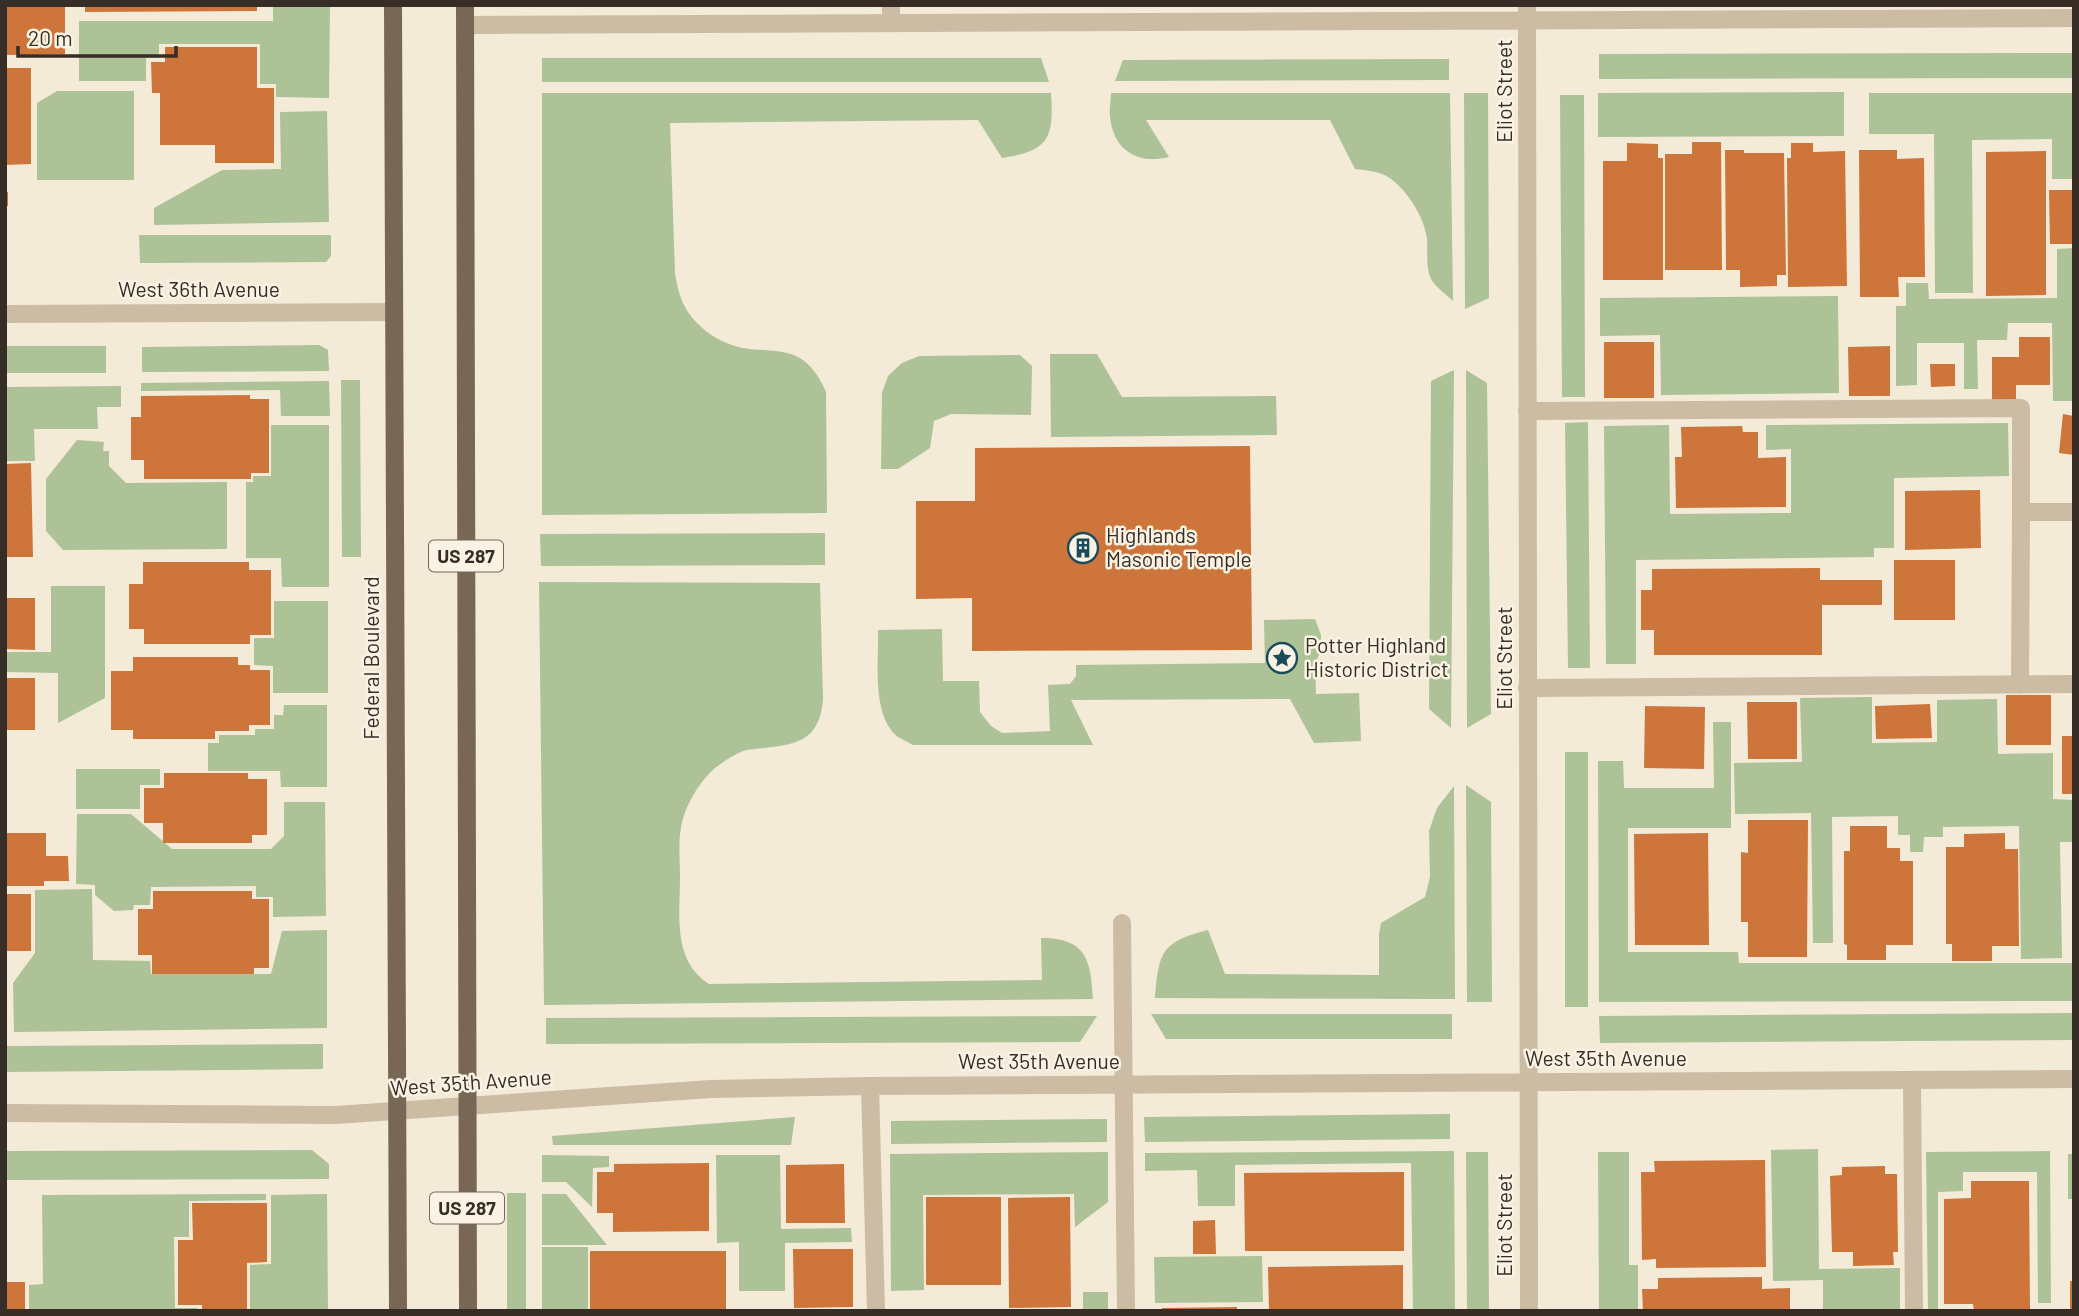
<svg xmlns="http://www.w3.org/2000/svg" width="2079" height="1316" font-family="Barlow,sans-serif">
  <rect width="100%" height="100%" fill="#f3ead8"/>
  <path fill="#adc297" d="M273,5H330L329,98L276,97V84H260V44H159V58H146V81H79V21H273Z
    M2074,53V78L1599,79V54Z
    M542,58H1041L1049,82H542Z
    M1449,59V80L1115,81L1123,60Z
    M57,91H134V180H37V103Z
    M1844,92V136L1598,137V93Z
    M542,93H1051C1054,138 1049,151 1002,158L978,120L670,123L675,274C677,284 679,295 684,305C694,326 720,344 743,348C758,351 775,349 791,354C809,360 819,376 826,392L827,513L542,515Z
    M1111,93H1450L1453,301C1447,295 1438,289 1433,282C1425,271 1428,253 1427,239C1425,217 1403,182 1382,174C1373,171 1364,170 1355,169L1330,120H1146L1169,157C1137,165 1113,150 1110,116C1109,109 1111,101 1111,93Z
    M1464,93H1488L1489,298L1465,309Z
    M1869,93H2074V179H2052V139L1972,140L1973,293H1935L1934,134H1869Z
    M1560,95H1584L1585,397H1562Z
    M327,111L329,222L154,225V208L222,170L281,169L280,112Z
    M139,235H331V256L326,262L140,263Z
    M2074,248V401H2053L2052,323H2008L2007,340H1977L1978,389H1964V343H1917V385L1896,386V306H1906V283H1928L1929,299L2057,298V249Z
    M1838,296L1839,393L1661,395L1660,335L1600,336V298Z
    M319,345L328,350L329,371L142,372V347Z
    M5,346H106V373H5Z
    M1050,354H1097L1122,397L1276,396L1277,435L1051,437Z
    M1020,355L1032,366L1031,415L951,414L934,421L930,448L898,469H881L882,393L888,376L902,363L919,356Z
    M1454,370L1451,728L1429,709L1431,381Z
    M1466,370L1487,383L1491,714L1467,728Z
    M341,380H360L361,557H342Z
    M329,381L330,416H281L280,390L141,391V383Z
    M121,386V407H97L98,429H34L35,461H5V387Z
    M1588,422L1590,668H1568L1565,423Z
    M2008,423L2009,476L1894,478V548H1874V557L1636,560V664H1606L1604,426L1669,425L1670,514L1791,513V449L1766,450V425Z
    M271,425H329V587H282L281,558H246V482H253V476H271Z
    M77,440L104,442L103,451H109V466L126,483L227,482V549L63,550L46,531V479Z
    M825,533V565L541,566L540,534Z
    M539,582L820,583L823,700C819,740 799,744 764,748C757,749 749,749 743,751C733,755 723,762 715,768C699,782 684,807 681,828C678,843 680,861 680,876C680,915 672,960 709,984L1042,980L1041,938C1087,938 1091,961 1093,999L544,1005Z
    M51,586H105V698L58,723V673L5,672V652H51Z
    M274,601H328V693H273V666L254,665V638H274Z
    M1315,619L1321,635V651L1315,663L1316,694L1359,693L1361,741L1314,743L1290,699L1071,700L1093,745H913C908,742 903,740 898,737C871,716 879,661 878,630L942,629L943,681H979L980,712L991,726L1002,733L1050,731L1048,685L1070,684L1076,676V665L1265,663L1264,620Z
    M1872,697V743L1937,742V700L1997,699L1998,754L2053,753V799L2073,800L2074,842H2060L2062,958L2021,959L2019,826L1943,827V837H1924L1923,852H1910V835H1898V816L1832,817L1833,943H1813L1811,813L1735,814L1734,763L1802,762L1800,698Z
    M284,705H327V787H281L280,771H208V743H219V735H255V729H274V715H283Z
    M1713,722H1731V828H1628V952H1738L1739,963H2074V1001L1599,1002L1598,761H1623L1624,788H1714Z
    M1565,752H1588V1007H1565Z
    M76,769H160V785H140V809H76Z
    M1466,785L1491,802L1492,1002H1467Z
    M1454,786L1455,999L1155,998C1159,952 1161,942 1208,930L1225,974L1379,975V934L1381,923L1425,897L1430,877L1429,831L1437,808Z
    M284,802H325L326,916L273,917V897H256V886L151,887L150,905H134L133,910L114,911L95,895V885L76,884L77,814H131L172,849H271L284,836Z
    M92,889L93,960L150,961L151,974H271L282,931L327,930V1028L14,1032L13,983L35,953V890Z
    M2074,1013V1040L1600,1043L1599,1016Z
    M1151,1014H1452V1039H1166Z
    M1097,1016L1080,1042L546,1044V1018Z
    M323,1044V1069L5,1072V1046Z
    M1450,1114V1139L1145,1142L1144,1117Z
    M795,1117L791,1145H553L552,1136Z
    M1107,1119V1142L891,1144V1121Z
    M1818,1149L1819,1269L1900,1268V1311H1823V1280L1773,1281L1771,1150Z
    M312,1150L329,1164V1179L5,1180V1151Z
    M1454,1151L1455,1311H1413L1411,1163L1235,1165V1206H1198L1197,1170L1145,1171V1153Z
    M2050,1151L2051,1303H2038L2037,1172H1963V1191L1938,1192V1309H1965V1311H1928L1926,1152Z
    M1108,1152V1202L1075,1227L1074,1194L923,1195L924,1290L891,1291L890,1154Z
    M1466,1152H1488L1489,1311H1467Z
    M1598,1152H1629V1265H1638V1311H1599Z
    M2068,1154H2074V1199H2068Z
    M542,1155L609,1156V1167L593,1168L592,1207L566,1182H542Z
    M716,1155H780L781,1229L851,1228L852,1242L785,1243V1291H739V1242L717,1243Z
    M507,1193H526V1311H507Z
    M266,1194V1200L189,1201V1237H174L175,1308H198V1311H29V1285L43,1284L42,1195Z
    M327,1194L328,1311H250V1265L271,1264V1195Z
    M542,1194H566L607,1245H542Z
    M542,1247H588V1311H542Z
    M1262,1256L1263,1302L1155,1303L1154,1257Z
    M1083,1292H1108V1311H1083Z"/>
  <path fill="#cd753b" d="M5,5H65V54L5,55Z
    M85,5H257V11L85,12Z
    M165,47H257V88H274V163H215V145H160V93H152L151,62H165Z
    M5,68H31V164L5,165Z
    M1692,142H1721L1722,270H1665V154H1692Z
    M1627,143L1658,144V158H1663V280H1603V161H1627Z
    M1791,143H1813V152L1845,151L1847,286L1788,287L1787,158H1791Z
    M1725,150H1744V153H1784L1786,275H1777V286L1740,287V270H1726Z
    M1859,150H1897V159L1924,158L1925,277H1898L1899,297H1860Z
    M2046,151V295L1986,296V152Z
    M2049,190H2074V244H2050Z
    M5,192H8V206H5Z
    M2019,337H2050V385H2016V400H1992V357H2019Z
    M1604,342H1654V398H1604Z
    M1890,346V396H1849L1848,347Z
    M1930,364H1955V386L1931,387Z
    M250,395V399H269V473H251V479H144V460H131V417H141V396Z
    M2063,414L2074,416V455L2059,453Z
    M1742,426L1743,432H1758V458L1786,457V507L1676,508L1675,457H1682L1681,427Z
    M1250,446L1252,650L972,651V598L916,599V501H975V448Z
    M31,463L33,557H5V464Z
    M1980,490L1981,548L1905,550V491Z
    M1894,560H1955V620H1894Z
    M143,562H249V570H271V635H250V644H144V629H129V584H143Z
    M1820,568V580H1882V605H1822V655H1654V630H1641V590H1652V569Z
    M5,598H35V650L5,649Z
    M133,657H238V665H250V670H270V725H249V731H215V739H133V730H111V671H133Z
    M5,678H35V730H5Z
    M2006,695H2051V745H2006Z
    M1747,702H1797V759H1748Z
    M1930,704L1932,738L1876,739L1875,706Z
    M1645,706L1705,707L1704,769L1644,768Z
    M2062,736H2074V794H2062Z
    M164,773H248V779H267V835H252V843H163V823H144V788H164Z
    M1748,820H1808L1807,957H1748V922H1741V852L1748,853Z
    M1850,826H1887V848H1900V861H1913V945H1886V960H1847V945L1844,944V851H1850Z
    M5,833H46V856H68L69,881H44V886H5Z
    M1708,833L1709,945H1635L1634,834Z
    M2005,833V849H2018L2019,946H1992V961H1952V944H1946V847H1964V834Z
    M153,891H252V899H269V968H254V974H152V955H138V909H153Z
    M5,894H31V951H5Z
    M1765,1160L1766,1267L1656,1268V1259L1642,1260L1641,1172H1655L1654,1161Z
    M709,1163V1231L613,1232V1213H597V1172H614V1164Z
    M844,1164L845,1223H786V1165Z
    M1885,1166V1174H1897L1898,1252H1893L1894,1265L1853,1266V1252H1832L1830,1176L1842,1175V1167Z
    M1404,1172V1251H1245L1244,1173Z
    M1971,1181H2029L2030,1309L1974,1311L1973,1304H1944V1199L1971,1198Z
    M926,1197H1001V1285H926Z
    M1070,1197L1071,1307L1009,1308L1008,1198Z
    M192,1203H267V1262L247,1263V1309H202V1305H178V1240H193Z
    M1215,1220L1216,1254H1193V1221Z
    M793,1249H853V1307L794,1308Z
    M590,1251H726V1311H590Z
    M1403,1265V1311H1269L1268,1267Z
    M1762,1277V1289L1790,1288V1311H1643L1642,1289H1658V1278Z
    M2070,1281H2074V1311H2070Z
    M5,1282H25V1311H5Z
    M1237,1307V1311H1162V1308Z"/>
  <g fill="none" stroke-linecap="round" stroke-linejoin="round">
    <path stroke="#cbbca3" stroke-width="18" d="M891,5V23
      M1527,411L2021,408V512
      M2020,685L2021,512H2074
      M1527,688L2074,684
      M1122,923L1126,1311
      M1912,1080L1914,1311
      M870,1086L876,1311"/>
    <path stroke="#cbbca3" stroke-width="18" d="M1527,5L1529,1311
      M465,25L2074,18
      M5,314L394,312
      M5,1113L336,1115L711,1089L870,1086L2074,1079"/>
    <path stroke="#796756" stroke-width="18" d="M393,5L398,1311
      M465,5L468,1311"/>
  </g>
  <defs>
    <g id="building-ring" transform="scale(1.575)"><circle r="9.5" fill="#faf3e4" stroke="#194b59" stroke-width="1.5"/><path d="M-4-6H4V6H1V3H-1V6H-4ZM-2.5-4.3h1.7v1.8h-1.7ZM.8-4.3h1.7v1.8H.8ZM-2.5-1h1.7V.8h-1.7ZM.8-1h1.7V.8H.8Z" fill="#194b59"/></g>
    <g id="sight-ring" transform="scale(1.575)"><circle r="9.5" fill="#faf3e4" stroke="#194b59" stroke-width="1.5"/><path d="M0-6L1.8-2.2L6-1.7L2.9 1.2L3.7 5.4L0 3.3L-3.7 5.4L-2.9 1.2L-6-1.7L-1.8-2.2Z" fill="#194b59"/></g>
  </defs>
  <g fill-rule="evenodd">
    <use href="#building-ring" x="1083" y="548"/>
    <use href="#sight-ring" x="1282" y="658"/>
  </g>
  <g text-anchor="middle" stroke-width="5" stroke-linejoin="round" paint-order="stroke">
    <g fill="#faf3e4" stroke="#71685f" stroke-width="2">
      <rect x="429" y="540.5" width="74" height="31" rx="5"/>
      <rect x="430" y="1192.5" width="74" height="31" rx="5"/>
    </g>
    <g font-size="19" font-weight="bold" fill="#362d26">
      <text x="466" y="563">US 287</text>
      <text x="467" y="1215">US 287</text>
    </g>
    <g font-size="21" fill="#362d26" stroke="#faf3e4">
      <text transform="translate(1505 91) rotate(-90)" y="7">Eliot Street</text>
      <text x="199" y="297">West 36th Avenue</text>
      <text transform="translate(372 658) rotate(-90)" y="7">Federal Boulevard</text>
      <text transform="translate(1505 658) rotate(-90)" y="7">Eliot Street</text>
      <text x="1606" y="1066">West 35th Avenue</text>
      <text x="1039" y="1069">West 35th Avenue</text>
      <text transform="translate(471 1083) rotate(-4)" y="7">West 35th Avenue</text>
      <text transform="translate(1505 1225) rotate(-90)" y="7">Eliot Street</text>
    </g>
    <g font-size="21" fill="#362d26" stroke="#faf3e4" text-anchor="start">
      <text x="1106" y="543">Highlands<tspan x="1106" dy="24">Masonic Temple</tspan></text>
      <text x="1305" y="653">Potter Highland<tspan x="1305" dy="24">Historic District</tspan></text>
    </g>
  </g>
  <rect width="2079" height="1316" fill="none" stroke="#362d26" stroke-width="14"/>
  <path d="M18 46v10h158v-10" fill="none" stroke="#362d26" stroke-width="3.5"/>
  <text x="28" y="46" font-size="21" fill="#362d26" stroke="#faf3e4" stroke-width="5" paint-order="stroke">20 m</text>
</svg>
